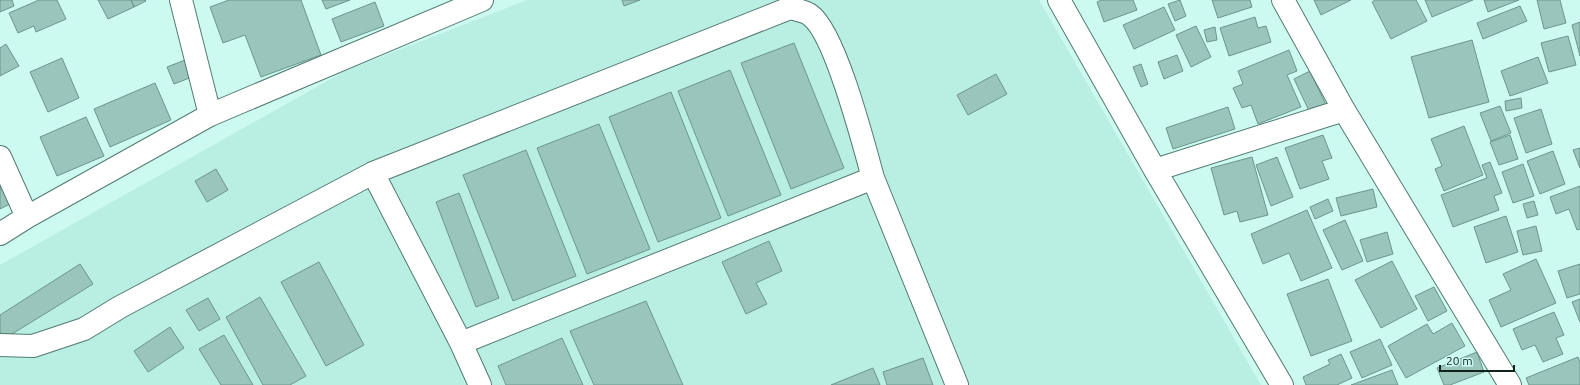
<svg xmlns="http://www.w3.org/2000/svg" width="1580" height="385" font-family="Ubuntu,sans-serif">
  <rect width="100%" height="100%" fill="#cdfaef"/>
  <path fill="#b8efe2" d="M527,0H1039L1261,385H0V265L345,71Z"/>
  <path fill="#99c5ba" stroke="#6c968d" d="M0,0H12L14,6L0,12Z
    M39,0H57L66,19L36,32L34,26L18,33L9,13Z
    M98,0H131L134,7L108,19Z
    M131,0H145L146,1L134,7Z
    M229,0H301L321,55L261,77L245,35L223,43L210,7Z
    M322,0H350L326,9Z
    M622,0H640L624,6Z
    M1101,0H1133L1137,10L1104,22L1097,2Z
    M1180,0L1186,16L1175,21L1168,4Z
    M1212,0H1250L1252,7L1218,18Z
    M1314,0H1351L1321,15Z
    M1375,0H1416L1427,21L1391,39L1372,2Z
    M1425,0H1473L1432,17Z
    M1484,0H1519L1488,12Z
    M1537,0H1560L1566,23L1544,29Z
    M375,2L384,26L341,42L332,19Z
    M1520,6L1527,21L1483,39L1477,23Z
    M1164,7L1175,30L1134,49L1123,25Z
    M1255,17L1258,28L1266,26L1271,42L1229,56L1220,28Z
    M1580,22V56L1572,25Z
    M1196,26L1211,57L1191,67L1176,35Z
    M1215,27L1217,40L1207,42L1204,30Z
    M1568,36L1576,65L1549,72L1541,43Z
    M1472,40L1489,102L1429,118L1411,57Z
    M794,43L844,168L791,189L741,63Z
    M6,44L19,66L0,76V48Z
    M1289,50L1297,71L1287,75L1301,107L1258,124L1251,105L1242,108L1233,88L1243,84L1238,71Z
    M1177,55L1183,71L1164,79L1158,62Z
    M1538,57L1548,83L1510,96L1501,71Z
    M62,58L79,98L48,112L30,72Z
    M185,60L192,77L174,84L167,67Z
    M1141,64L1148,84L1141,87L1133,67Z
    M730,70L781,195L728,216L678,91Z
    M1310,71L1326,105L1310,113L1294,79Z
    M996,74L1007,94L968,115L957,95Z
    M155,83L171,120L110,147L94,109Z
    M671,92L721,218L658,242L609,117Z
    M1521,98L1522,108L1506,111L1505,101Z
    M1500,106L1511,133L1491,141L1480,113Z
    M1228,107L1235,129L1173,149L1166,128Z
    M1541,109L1552,144L1526,153L1514,118Z
    M86,117L104,156L57,176L40,137Z
    M599,124L650,249L587,274L537,148Z
    M1464,126L1483,175L1444,191L1435,169L1442,166L1431,139Z
    M1323,135L1332,158L1322,161L1329,179L1300,189L1285,148Z
    M1510,135L1518,159L1499,165L1490,142Z
    M1580,148V168L1573,150Z
    M526,150L576,276L513,301L463,175Z
    M1553,151L1565,184L1540,194L1527,161Z
    M1252,157L1268,215L1240,222L1237,211L1224,215L1211,168Z
    M1277,157L1293,197L1271,206L1256,165Z
    M1490,162L1502,193L1494,196L1499,210L1453,227L1441,195L1487,178L1482,165Z
    M1523,164L1534,196L1513,203L1502,172Z
    M216,169L228,190L207,202L195,181Z
    M0,186L10,204L0,209Z
    M1580,186V229L1577,230L1569,209L1556,214L1550,197Z
    M1373,189L1377,207L1341,216L1336,198Z
    M459,193L499,298L476,307L436,202Z
    M1328,199L1333,211L1315,219L1310,207Z
    M1534,201L1538,215L1527,218L1523,204Z
    M1307,210L1332,268L1301,281L1289,253L1263,264L1251,234Z
    M1506,216L1518,252L1486,263L1474,227Z
    M1345,220L1363,261L1342,270L1323,230Z
    M1536,226L1542,251L1523,255L1517,231Z
    M1387,232L1393,254L1367,262L1360,240Z
    M769,241L782,271L756,283L767,304L746,314L722,262Z
    M1536,259L1556,303L1501,327L1489,300L1511,290L1503,274Z
    M1392,261L1417,309L1381,328L1355,280Z
    M319,262L364,345L326,366L281,282Z
    M80,264L93,284L4,339L0,332V315Z
    M1580,264V294L1567,298L1558,271Z
    M1328,279L1352,341L1311,356L1287,294Z
    M1434,287L1447,311L1428,321L1415,296Z
    M260,297L306,376L290,385H263L226,317Z
    M208,298L220,319L199,331L186,310Z
    M1580,299V322L1572,302Z
    M646,301L683,385H594L570,331Z
    M1554,312L1564,335L1556,338L1563,354L1543,362L1535,345L1522,350L1513,329Z
    M1452,323L1465,346L1406,378L1388,346L1427,324L1433,334Z
    M170,327L184,348L148,372L134,351Z
    M224,335L253,385H221L199,349Z
    M562,338L583,385H506L498,366Z
    M1380,339L1392,365L1362,378L1350,352Z
    M1477,352L1484,372L1450,385H1444L1437,368Z
    M1341,354L1352,378L1337,385H1306L1303,377L1330,364L1328,360Z
    M1578,357L1580,362V385H1529L1526,378Z
    M923,358L933,385H887L883,372Z
    M873,368L880,385H831Z
    M1392,370L1398,385H1351Z"/>
  <g fill="none" stroke-linecap="round" stroke-linejoin="round">
    <g stroke="#527b72" stroke-width="24">
      <path id="minor" d="M181,0L210,115
        M1059,0L1155,170L1282,385
        M1283,0L1344,110L1510,385
        M0,157L27,217
        M1155,170L1344,110
        M873,178L957,385
        M0,234L27,217L210,115L482,0
        M461,343L480,385
        M0,345L33,346L84,329L120,307L373,173L790,8C796,10 805,11 810,15C835,32 864,145 873,178L461,343L373,173"/>
    </g>
    <use href="#minor" stroke="#fff" stroke-width="22"/>
  </g>
  <path d="M1440 365v6h74v-6" fill="none" stroke="#10221e" stroke-width="2"/>
  <text x="1446" y="365" font-size="12" fill="#10221e" stroke="#cdfaef" stroke-width="3" paint-order="stroke">20 m</text>
</svg>
